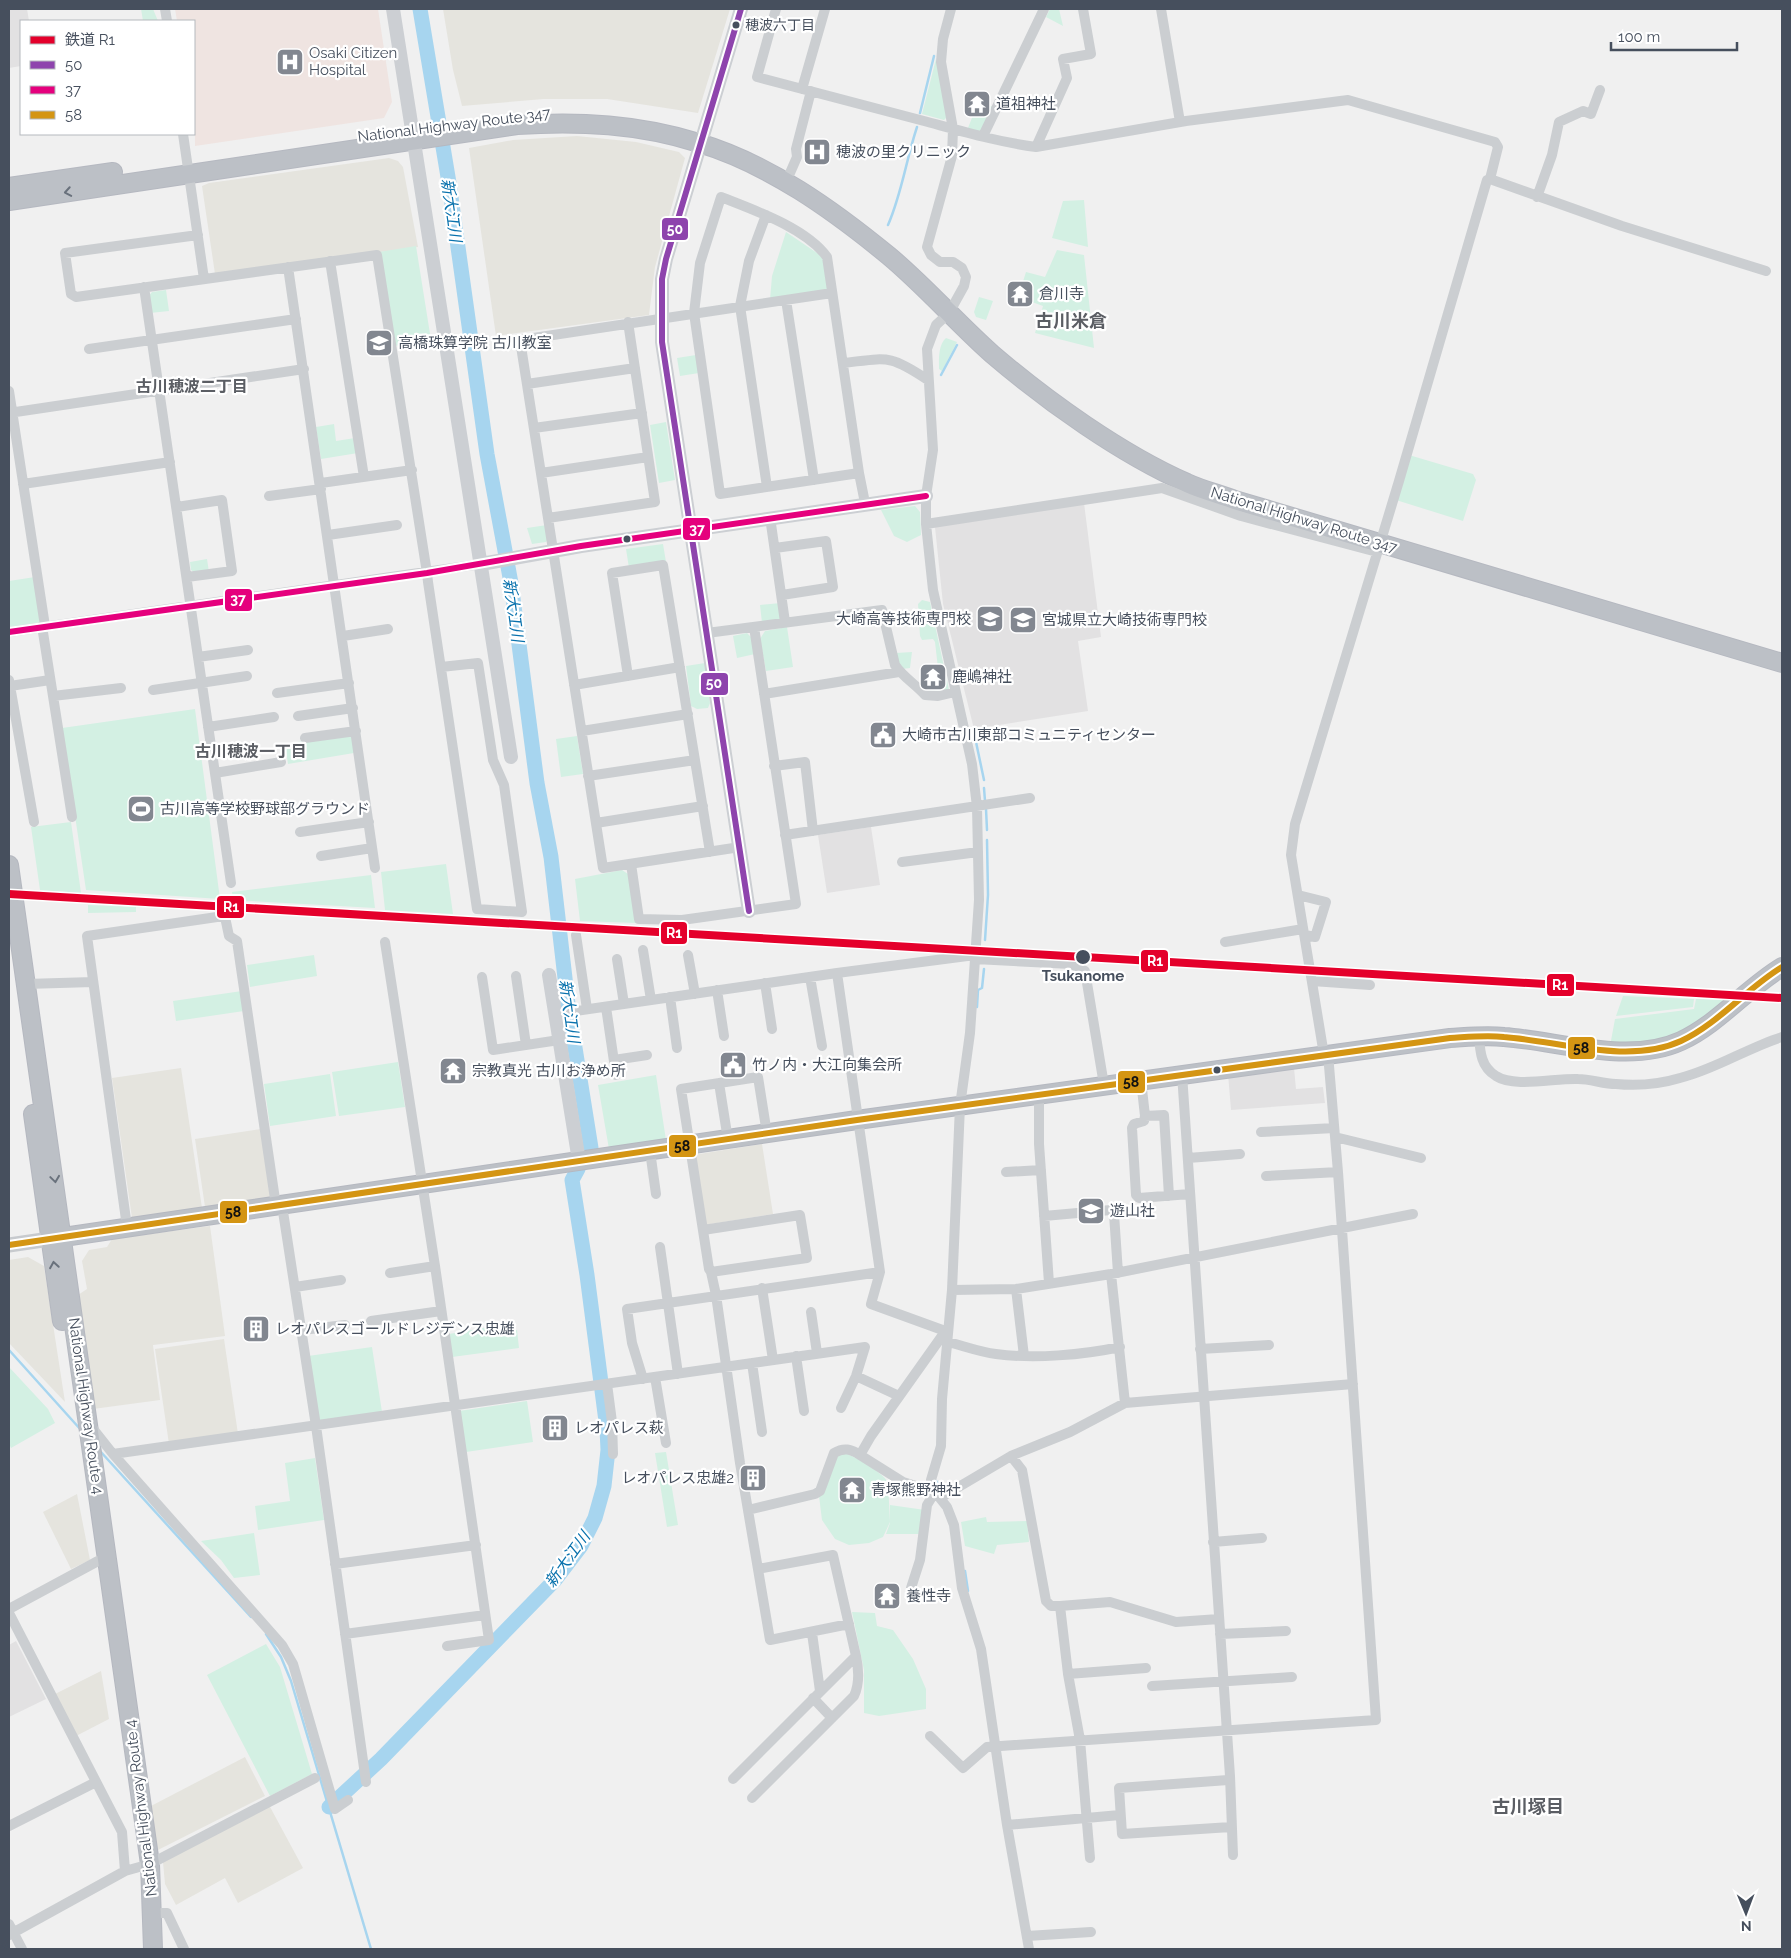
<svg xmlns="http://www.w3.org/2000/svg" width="1791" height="1958" font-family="Raleway,'Noto Sans JP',sans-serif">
  <rect width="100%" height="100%" fill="#f0f0f0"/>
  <path fill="#e5e4de" d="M443,9H730L698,113L607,99H544L462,106L453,70Z
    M577,136L636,142L679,152L685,158L655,267L649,315L496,336L469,148L513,140Z
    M389,158L398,161L403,167L418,247L215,274L202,186L209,183Z
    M181,1068L202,1208L132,1218L112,1078Z
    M261,1129L270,1198L205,1207L195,1139Z
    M762,1144L773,1214L704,1225L693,1155Z
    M210,1226L225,1336L153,1345L160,1400L93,1409L78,1295L87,1289L82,1261L89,1250L107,1247L112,1239Z
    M28,1257L44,1266L65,1402L9,1343V1260Z
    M224,1339L238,1434L169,1444L155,1349Z
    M77,1494L90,1560L71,1569L43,1512Z
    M101,1671L109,1719L76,1736L55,1694Z
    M245,1757L265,1796L152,1853L151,1806Z
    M269,1805L303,1868L238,1903L225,1878L176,1905L165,1884L163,1862Z"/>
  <path fill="#e2e1e2" d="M9,9H27L29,21H21V66L9,68Z
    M1084,503L1101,637L1078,641L1088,711L974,729L943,604L935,527Z
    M871,827L880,885L827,893L818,835Z
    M1294,1068L1296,1089L1323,1087L1325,1103L1231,1110L1228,1074Z
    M16,1641L46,1699L9,1717V1645Z"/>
  <path fill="#efe4e1" d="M175,9H378L392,102L384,118L195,146L194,21H177Z"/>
  <path fill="#d3f0e3" d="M141,9H153L158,21H143Z
    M1050,9H1059L1063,26L1046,17Z
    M936,59L947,117L944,120L922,114Z
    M979,100L993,107L980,132L968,128Z
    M1084,200L1088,247L1052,238L1063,201Z
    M786,232L823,257L830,285L825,292L770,300L772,276Z
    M416,246L431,340L394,346L379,252Z
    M1057,250L1084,255L1094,348L1035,333L1043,306L1018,297L1026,272L1045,277Z
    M166,290L169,311L150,313L148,297L152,292Z
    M979,297L993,301L986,320L976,317L974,312Z
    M946,338L957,342L942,371L939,369C939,360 938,345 946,338Z
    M696,355L699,373L680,376L677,358Z
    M666,422L675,480L659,483L650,425Z
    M334,424L336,441L355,438L358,453L321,459L316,427Z
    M1409,455L1473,474L1476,480L1463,521L1396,500Z
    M915,506L920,512L921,535L907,542L894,536L881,510Z
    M547,525L549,538L546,542L532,544L527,528Z
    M663,544L666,562L629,568L626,549Z
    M207,559L209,572L196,573L191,570L190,562Z
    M35,577L43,623L9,627V581Z
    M922,600L930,602L949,690L929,691L923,685L926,681L937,680L939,677L935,642L933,639L922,640L920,636L918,604Z
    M781,603L783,618L779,621L762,623L760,605Z
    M787,627L793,667L766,671L760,639L765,631Z
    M747,633L752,638L755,654L737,658L733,636Z
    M912,652L910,668L902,669L897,666L896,653Z
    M705,663L710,703L708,708L697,709L691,706L686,666Z
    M195,709L220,899L86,890L62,728Z
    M351,733L354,753L288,764L285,744Z
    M577,736L583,774L561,777L556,739Z
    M71,822L81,893L40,890L31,827Z
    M446,864L453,914L385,910L381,872Z
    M622,870L628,874L637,923L580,921L575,879Z
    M371,875L375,908L233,900L232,892Z
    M88,905L136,907V912L88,913Z
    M314,955L317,976L250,987L247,965Z
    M242,991L244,1011L176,1021L173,1001Z
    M1623,996L1694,999L1693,1007L1616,1016Z
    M1696,999L1731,1000L1696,1026L1663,1041L1610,1046L1615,1019L1694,1009Z
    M398,1062L405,1107L339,1116L332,1072Z
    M330,1074L336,1116L270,1126L264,1084Z
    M656,1075L666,1140L609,1149L598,1085Z
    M501,1325L503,1332L517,1330L519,1348L452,1357L449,1334Z
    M372,1347L382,1412L318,1422L308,1356Z
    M9,1367L48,1409L55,1423L11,1448L9,1444Z
    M527,1401L533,1442L466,1452L459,1411Z
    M666,1452L678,1525L667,1527L655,1453Z
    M843,1452C855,1457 881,1471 888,1482L890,1522L883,1537L869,1543L849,1545L835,1539L822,1520L819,1496L837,1455Z
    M315,1458L324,1520L258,1530L255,1506L290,1501L285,1463Z
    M890,1505L925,1510L922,1534H886L890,1523Z
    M986,1517L987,1522L1027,1521L1029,1542L997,1545L994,1554L965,1546L961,1522Z
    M254,1533L260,1575L234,1578L221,1560L201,1541Z
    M852,1612L875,1613L877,1626L893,1630L913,1659L926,1689V1709L879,1716L864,1713V1670Z
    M266,1644L280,1667L312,1774L270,1796L207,1675Z"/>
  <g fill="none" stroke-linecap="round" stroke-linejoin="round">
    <path stroke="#a7d5ef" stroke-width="2.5" d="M920,113L934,56
      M888,225C902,193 906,160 917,127
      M941,375L957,345
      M976,742L984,780
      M984,788L985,801
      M986,809L987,830
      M985,940L988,895L987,840
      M977,1007L978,990L982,988L984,969
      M9,1350L81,1430
      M100,1451L251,1617
      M936,1481L943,1492
      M965,1571L968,1591
      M266,1634L281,1657L291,1681L371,1949"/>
    <path stroke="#a7d5ef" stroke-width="15" d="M420,9L449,183L487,454L511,583L537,783L551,857L568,1004L591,1148L588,1153
      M329,1807L381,1759L555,1580L581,1546L595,1518L604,1486L608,1450L607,1429L587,1275L572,1180L578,1169"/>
    <g stroke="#b5b8c0" stroke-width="20">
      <path id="highway" d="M9,187L113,172
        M9,201L517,125C579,121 639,124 699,143C769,164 833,210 889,256C925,286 957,323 992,354C1047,401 1121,454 1187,483C1202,490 1219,494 1235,500L1782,663
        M9,865L150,1864L153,1949
        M33,1114L62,1321
        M50,1239L857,1120L1450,1038C1468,1037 1486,1035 1504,1037C1559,1041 1629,1065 1681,1041C1718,1024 1747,988 1782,967"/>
    </g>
    <path stroke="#cbced1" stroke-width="10" d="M165,9L167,21
      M776,9L757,77C812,91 868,106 924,121C961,131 998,142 1036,147L1186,121L1348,100L1495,142L1498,147L1490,179L1622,226L1766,271
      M951,9L943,39L941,62L953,129L952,156L927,247L931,255L940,262H953L962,268L966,277L964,286L949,313L936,325L927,349L933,450L926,496V524L933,590L972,764L977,807L979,900L970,1033L960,1106L952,1290L942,1399L941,1446L931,1480L935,1492L947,1507L954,1525L962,1588L981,1649L1007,1825L1029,1949
      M1161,9L1180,122
      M802,89L825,9
      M183,134L204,279
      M983,136L1044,9
      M1036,147L1067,78L1063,59L1091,54L1083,9
      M790,173L797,157L796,149L811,91
      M721,197C754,210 806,228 827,257L859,473L720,494L694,313L700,263Z
      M1537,197L1552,155L1559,122L1583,111L1591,114L1600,90
      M766,215L749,261L740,306L767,487
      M198,235L65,253L71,294L76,297L377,255L427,573L428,582L477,909L522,912L504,785L493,760L478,663L441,667
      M330,261L364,477
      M288,267L375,868
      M144,287L231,883
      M786,300L814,480
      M89,349L296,319
      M843,363C888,358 889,354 928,380
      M527,384L635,368
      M9,391L45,626
      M9,413L304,369
      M534,428L642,413
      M541,473L648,457
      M859,473L865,503
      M321,483L412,470
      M23,484L170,462
      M269,496L321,489
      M177,507L222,500L232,571L187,577
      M770,517L785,622
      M548,518L655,502L628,322
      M926,524L1162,488L1241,516L1377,552
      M328,535L397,525
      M775,548L826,541L833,587L782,595
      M42,626L72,817
      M9,632L481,564
      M707,633L882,610L895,665C902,676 916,685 925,695L938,696L955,692
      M343,636L388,629
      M198,657L248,650
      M628,676L612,573L663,565L710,852
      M9,680L34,822
      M574,685L680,667
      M10,686L50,680
      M153,690L247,676
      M277,693L349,683
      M764,694L899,672
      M53,696L121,688
      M298,716L353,708
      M208,727L274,717
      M582,731L688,714
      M305,738L356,731
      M774,766L805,762L813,831
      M215,773L281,762
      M588,776L695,760
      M596,823L703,806
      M300,832L369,822
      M785,835L1030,798
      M740,847L603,868L520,340L832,293
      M321,856L372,848
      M902,862L978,852
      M631,864L639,919L682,920L796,904L754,627
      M1298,895L1326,902L1315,937L1305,935
      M576,935L587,1009
      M385,942L435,1266
      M1225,942L1303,929
      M643,950L651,1000
      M688,955L695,994
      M617,959L624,1004
      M975,959L1071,964L1085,971L1104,1085
      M837,973L975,955
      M516,976L526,1045
      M482,977L493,1050L559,1040
      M810,977L822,1046
      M1312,981L1370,985
      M765,983L772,1029
      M26,984L93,982
      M717,990L724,1036
      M670,997L677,1048
      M606,1007L616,1075
      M555,1014L837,973L880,1272L871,1304L948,1332
      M1479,1036C1480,1052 1481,1067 1496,1076C1514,1088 1555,1078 1578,1079C1591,1079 1603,1084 1616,1084C1637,1086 1660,1084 1680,1078C1716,1069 1747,1048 1782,1037
      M1324,1055L1291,855L1295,824L1399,481L1487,180L1490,179
      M614,1060L647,1055
      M1182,1074L1230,1776L1233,1855
      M1141,1080L1145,1116L1164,1115L1169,1196
      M719,1083L728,1140
      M1039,1094V1144L1049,1283
      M1145,1116L1144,1121L1134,1124L1132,1128L1136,1195L1139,1198L1190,1194
      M1261,1132L1334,1128
      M767,1134L758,1077L681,1089L709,1269L711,1272L716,1295L740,1463L770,1640L849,1624
      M1335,1137L1421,1158
      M650,1151L656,1194
      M1188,1158L1240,1154
      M1006,1172L1041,1170
      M1266,1176L1338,1172
      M282,1205L316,1426L366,1782
      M1044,1216L1111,1210L1114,1214L1118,1273
      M127,1227L87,936L217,917H225L229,936L237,941L276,1206
      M703,1230L800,1215L807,1258L711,1272
      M660,1247L678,1374
      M390,1273L435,1266L489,1640L447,1646
      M1111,1274L1125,1403
      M295,1287L341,1280
      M762,1288L773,1360
      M1016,1289L1024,1356
      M952,1290L1016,1289L1111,1274L1413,1214
      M811,1312L817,1353
      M371,1321L441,1311
      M302,1330L345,1325
      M948,1342C964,1346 980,1352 996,1354C1034,1359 1083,1355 1120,1347
      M1200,1349L1269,1345
      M796,1356L804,1411
      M752,1363L762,1432
      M856,1376L899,1396
      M655,1377L666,1443
      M643,1379L632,1343L627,1309L880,1272
      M607,1384L612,1422L613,1454
      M90,1425L113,1454L865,1347L856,1376L841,1408
      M113,1454L282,1645L293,1664L335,1809L348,1800
      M860,1455L903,1482L935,1492L927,1505L920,1560L911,1588
      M1011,1456L1022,1470L1046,1601L1051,1606H1060L1068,1674L1080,1740L1090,1858
      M940,1498L1011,1456L1070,1432L1125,1403L1353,1384
      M748,1510L815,1494L820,1491L834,1453C844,1447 851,1449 860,1455L871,1436L942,1336L948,1332
      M1213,1542L1262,1538
      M335,1564L476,1545
      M1060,1606L1110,1602L1176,1622L1219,1619
      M9,1609L98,1561
      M9,1613L122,1832L125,1871
      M812,1633L820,1691
      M345,1634L485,1615
      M1220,1634L1286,1631
      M1068,1674L1146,1668
      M1152,1686L1292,1677
      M813,1698L832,1718
      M930,1736L963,1768L987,1747L1376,1720L1338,1172L1328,1054
      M733,1779L856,1656L833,1555L758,1569
      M1228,1780L1119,1788L1122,1834L1231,1827
      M752,1798L854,1696C860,1683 859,1670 856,1656
      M1007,1825L1120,1815
      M9,1826L96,1782
      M153,1913H167L184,1949
      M9,1924L22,1949
      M9,1935L125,1871L150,1864L315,1778
      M1027,1936L1091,1932"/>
    <path stroke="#cccfd3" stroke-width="14" d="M393,9L511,757
      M741,9L666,259L662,279V342L749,911
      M481,564L581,546L926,496
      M549,975L579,1161"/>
    <path stroke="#c7cace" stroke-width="15" d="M9,1245L50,1239"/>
    <use href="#highway" stroke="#bcc0c6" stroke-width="18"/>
    <g stroke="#fff" stroke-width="10">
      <path id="bus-1" d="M741,9L666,259L662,279V342L749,911"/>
    </g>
    <g stroke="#fff" stroke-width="10">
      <path id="bus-2" d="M9,632L427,573L581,546L926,496"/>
    </g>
    <g stroke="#fff" stroke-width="10">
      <path id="bus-3" d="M9,1245L857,1120L1450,1038C1468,1037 1486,1035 1504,1037C1559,1041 1629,1065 1681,1041C1718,1024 1747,988 1782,967"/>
    </g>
    <use href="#bus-1" stroke="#8e44ad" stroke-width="6"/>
    <use href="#bus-2" stroke="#e5007d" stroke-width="6"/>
    <use href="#bus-3" stroke="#d49513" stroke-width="6"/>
    <g stroke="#fff" stroke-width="11">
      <path id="rail-1" d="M9,894L1782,998"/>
    </g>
    <use href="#rail-1" stroke="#e4002b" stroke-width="8"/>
  </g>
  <defs><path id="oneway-chevron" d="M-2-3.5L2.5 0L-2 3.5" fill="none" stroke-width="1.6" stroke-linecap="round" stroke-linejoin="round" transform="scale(1.25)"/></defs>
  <g stroke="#69717c">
    <use href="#oneway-chevron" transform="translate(68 192) rotate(170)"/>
    <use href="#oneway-chevron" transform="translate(55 1179) rotate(82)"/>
    <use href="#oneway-chevron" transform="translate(54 1265) rotate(-99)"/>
  </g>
  <defs>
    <g id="hospital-square" transform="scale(1.4375)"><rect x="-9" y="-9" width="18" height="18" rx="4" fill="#828790" stroke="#fff"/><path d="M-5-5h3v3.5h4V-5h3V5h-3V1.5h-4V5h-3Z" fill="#fff"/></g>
    <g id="temple-square" transform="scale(1.4375)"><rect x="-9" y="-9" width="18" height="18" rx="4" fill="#828790" stroke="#fff"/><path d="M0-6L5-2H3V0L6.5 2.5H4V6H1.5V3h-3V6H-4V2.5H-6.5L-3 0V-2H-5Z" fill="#fff"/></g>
    <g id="school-square" transform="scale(1.4375)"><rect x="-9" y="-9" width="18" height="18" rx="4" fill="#828790" stroke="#fff"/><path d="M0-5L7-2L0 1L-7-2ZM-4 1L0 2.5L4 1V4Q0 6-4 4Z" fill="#fff"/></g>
    <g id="university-square" transform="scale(1.4375)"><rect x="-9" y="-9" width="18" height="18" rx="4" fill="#828790" stroke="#fff"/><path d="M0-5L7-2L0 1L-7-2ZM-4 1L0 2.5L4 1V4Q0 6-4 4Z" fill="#fff"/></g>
    <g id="civic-square" transform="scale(1.4375)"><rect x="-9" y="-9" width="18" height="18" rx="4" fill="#828790" stroke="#fff"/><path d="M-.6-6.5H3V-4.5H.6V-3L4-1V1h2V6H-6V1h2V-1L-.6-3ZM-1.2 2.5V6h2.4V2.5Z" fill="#fff"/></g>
    <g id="stadium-square" transform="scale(1.4375)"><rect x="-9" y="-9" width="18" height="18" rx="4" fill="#828790" stroke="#fff"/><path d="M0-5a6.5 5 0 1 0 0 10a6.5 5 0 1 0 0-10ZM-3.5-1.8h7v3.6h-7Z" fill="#fff"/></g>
    <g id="building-square" transform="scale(1.4375)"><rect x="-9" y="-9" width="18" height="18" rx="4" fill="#828790" stroke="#fff"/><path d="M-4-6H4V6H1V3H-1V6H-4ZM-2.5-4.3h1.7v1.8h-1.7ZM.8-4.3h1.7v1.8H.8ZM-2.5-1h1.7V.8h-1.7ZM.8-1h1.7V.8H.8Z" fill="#fff"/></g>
  </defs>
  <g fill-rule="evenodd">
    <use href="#hospital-square" x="290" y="62"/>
    <use href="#temple-square" x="977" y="104"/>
    <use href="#hospital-square" x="817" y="152"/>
    <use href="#temple-square" x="1020" y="294"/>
    <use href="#school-square" x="379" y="343"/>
    <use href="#school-square" x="990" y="619"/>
    <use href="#university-square" x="1023" y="620"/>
    <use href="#temple-square" x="933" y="677"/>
    <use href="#civic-square" x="883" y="735"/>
    <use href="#stadium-square" x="141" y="809"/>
    <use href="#civic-square" x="733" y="1065"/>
    <use href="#temple-square" x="453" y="1071"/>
    <use href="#school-square" x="1091" y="1211"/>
    <use href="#building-square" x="256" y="1329"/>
    <use href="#building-square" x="555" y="1428"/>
    <use href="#building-square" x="753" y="1478"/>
    <use href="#temple-square" x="852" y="1490"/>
    <use href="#temple-square" x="887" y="1596"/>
  </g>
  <g fill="#464f5d" stroke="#fff" stroke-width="2">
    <circle cx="736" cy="25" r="4.5"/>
    <circle cx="627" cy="539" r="4.5"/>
    <circle cx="1083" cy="957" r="8"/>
    <circle cx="1217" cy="1070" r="4.5"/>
  </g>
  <g text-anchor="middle" stroke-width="4.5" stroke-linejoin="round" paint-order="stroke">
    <g font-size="14" fill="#464f5d" stroke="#fff" text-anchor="start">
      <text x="745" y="30">穂波六丁目</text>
    </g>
    <g font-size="15" fill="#464f5d" stroke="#fff" text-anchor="start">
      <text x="309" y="58">Osaki Citizen<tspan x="309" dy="17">Hospital</tspan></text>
      <text x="996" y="109">道祖神社</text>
      <text x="836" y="157">穂波の里クリニック</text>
      <text x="1039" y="299">倉川寺</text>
      <text x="398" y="348">高橋珠算学院 古川教室</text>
      <text x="971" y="624" text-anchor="end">大崎高等技術専門校</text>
      <text x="1042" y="625">宮城県立大崎技術専門校</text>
      <text x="952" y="682">鹿嶋神社</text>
      <text x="902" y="740">大崎市古川東部コミュニティセンター</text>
      <text x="160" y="814">古川高等学校野球部グラウンド</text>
      <text x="752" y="1070">竹ノ内・大江向集会所</text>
      <text x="472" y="1076">宗教真光 古川お浄め所</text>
      <text x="1110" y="1216">遊山社</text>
      <text x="275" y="1334">レオパレスゴールドレジデンス忠雄</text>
      <text x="574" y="1433">レオパレス萩</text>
      <text x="734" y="1483" text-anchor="end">レオパレス忠雄2</text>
      <text x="871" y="1495">青塚熊野神社</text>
      <text x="906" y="1601">養性寺</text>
    </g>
    <g font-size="15" fill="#464f5d" stroke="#fff">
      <text transform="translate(454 125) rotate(-7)" y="5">National Highway Route 347</text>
      <text transform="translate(1304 520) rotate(17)" y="5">National Highway Route 347</text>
      <text transform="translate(86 1406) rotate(82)" y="5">National Highway Route 4</text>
      <text transform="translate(141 1808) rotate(-97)" y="5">National Highway Route 4</text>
    </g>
    <g font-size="15" font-weight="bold" fill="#464f5d" stroke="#fff">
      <text x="1083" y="981">Tsukanome</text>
    </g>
    <g font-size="16" font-style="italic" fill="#0972ad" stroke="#fff">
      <text transform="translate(452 210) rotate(82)" y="6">新大江川</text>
      <text transform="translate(514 610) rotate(82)" y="6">新大江川</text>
      <text transform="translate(570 1011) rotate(82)" y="6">新大江川</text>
      <text transform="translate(567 1559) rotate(-54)" y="6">新大江川</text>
    </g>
    <g font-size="16" font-weight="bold" fill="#5b5e64" stroke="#fff">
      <text x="192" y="392">古川穂波二丁目</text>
      <text x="251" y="757">古川穂波一丁目</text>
    </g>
    <g font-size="18" font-weight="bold" fill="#5b5e64" stroke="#fff">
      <text x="1071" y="327">古川米倉</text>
      <text x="1528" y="1813">古川塚目</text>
    </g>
  </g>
  <g stroke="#fff" stroke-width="2">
    <rect x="661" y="217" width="28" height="24" rx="5" fill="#8e44ad"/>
    <rect x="682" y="517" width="29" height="24" rx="5" fill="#e5007d"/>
    <rect x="224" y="588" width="29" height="24" rx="5" fill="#e5007d"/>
    <rect x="700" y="672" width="29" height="24" rx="5" fill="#8e44ad"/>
    <rect x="216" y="895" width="29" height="24" rx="5" fill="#e4002b"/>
    <rect x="660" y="921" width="28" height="24" rx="5" fill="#e4002b"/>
    <rect x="1140" y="949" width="29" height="24" rx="5" fill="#e4002b"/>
    <rect x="1546" y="973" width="29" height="24" rx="5" fill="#e4002b"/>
    <rect x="1567" y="1036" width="29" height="24" rx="5" fill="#d49513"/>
    <rect x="1117" y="1070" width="29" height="24" rx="5" fill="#d49513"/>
    <rect x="668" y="1134" width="29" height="24" rx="5" fill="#d49513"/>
    <rect x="219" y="1200" width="29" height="24" rx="5" fill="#d49513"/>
  </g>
  <g font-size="14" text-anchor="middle" font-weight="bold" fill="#fff">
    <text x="675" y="234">50</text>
    <text x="697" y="534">37</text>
    <text x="238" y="604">37</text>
    <text x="714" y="688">50</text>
    <text x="231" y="912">R1</text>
    <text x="674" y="938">R1</text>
    <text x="1155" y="966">R1</text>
    <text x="1560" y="990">R1</text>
  </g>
  <g font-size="14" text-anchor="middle" font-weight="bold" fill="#111">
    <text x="1581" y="1053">58</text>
    <text x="1131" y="1087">58</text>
    <text x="682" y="1151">58</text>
    <text x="233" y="1217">58</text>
  </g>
  <rect width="1791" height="1958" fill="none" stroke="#464f5d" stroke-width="20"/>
  <rect x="20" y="20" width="175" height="115" fill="#ffffff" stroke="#b5b9be"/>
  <rect x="30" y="36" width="25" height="8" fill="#e4002b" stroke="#b5b9be"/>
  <text x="65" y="45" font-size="15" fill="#464f5d">鉄道 R1</text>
  <rect x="30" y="61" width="25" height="8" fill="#8e44ad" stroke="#b5b9be"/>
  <text x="65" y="70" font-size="15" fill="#464f5d">50</text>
  <rect x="30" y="86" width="25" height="8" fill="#e5007d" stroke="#b5b9be"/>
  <text x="65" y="95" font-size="15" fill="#464f5d">37</text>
  <rect x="30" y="111" width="25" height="8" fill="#d49513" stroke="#b5b9be"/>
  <text x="65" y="120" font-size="15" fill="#464f5d">58</text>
  <g transform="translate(1746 1913) rotate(179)" stroke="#ffffff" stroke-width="4" paint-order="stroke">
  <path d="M0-4L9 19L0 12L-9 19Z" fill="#464f5d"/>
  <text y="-8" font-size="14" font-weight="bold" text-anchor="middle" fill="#464f5d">N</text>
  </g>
  <path d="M1611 42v8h126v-8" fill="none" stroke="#464f5d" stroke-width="2.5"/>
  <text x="1618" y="42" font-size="15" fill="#464f5d" stroke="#ffffff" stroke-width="4" paint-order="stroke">100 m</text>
</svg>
